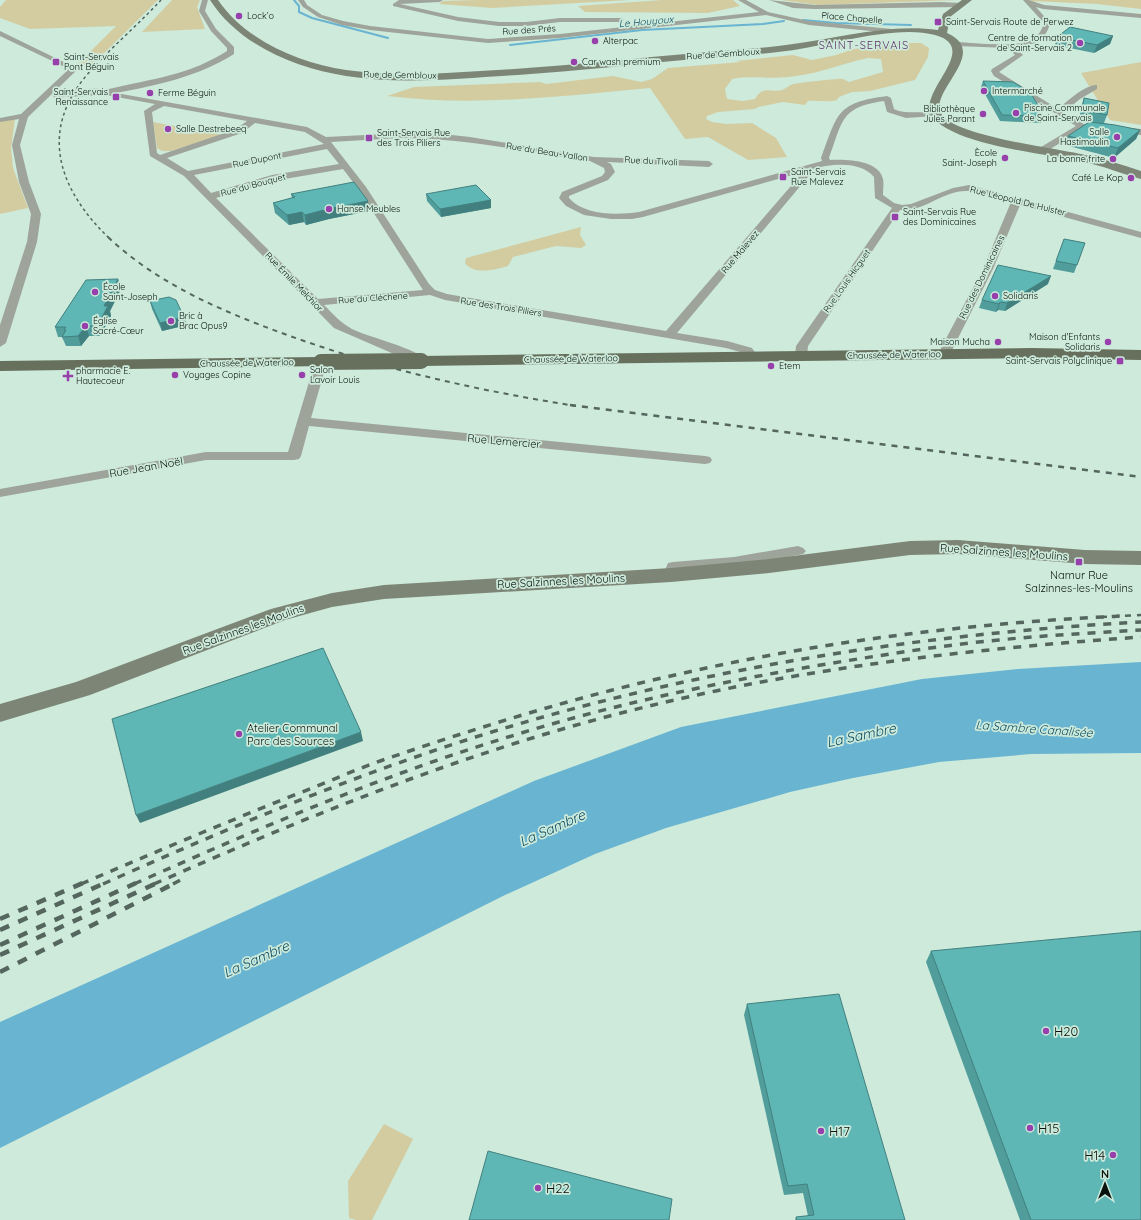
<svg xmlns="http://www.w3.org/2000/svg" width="1141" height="1220" font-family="Quicksand,sans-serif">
  <rect width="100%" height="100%" fill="#cdeadb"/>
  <path fill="#d3cca1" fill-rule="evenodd" d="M6,0H158L91,66L78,64L116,26L30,29L0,18V7Z
    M172,0H200L197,7L205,29L142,32Z
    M477,0H630L492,8L439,4L443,1Z
    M662,0H733L740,6L708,13L585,12L578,6Z
    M781,0H958L818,5Z
    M1030,0H1141V9L1097,4L1031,1Z
    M898,43H921L929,48L928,57L915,80L870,91L852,92L839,97L837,100C827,103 818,100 808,101L805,105L783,102L758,107L755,109L718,112L707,116L706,119L712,122L726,124L752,123L776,138L787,157L748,160L708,137L685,139L650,88C563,96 475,107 387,96L414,87L540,82L546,84L613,76L641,82L652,79L668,68L741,62L736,61L793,55L812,60L836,55L854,49ZM868,58L881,59L883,72L849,82C847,81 845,80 843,79C841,78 799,83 793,84C789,85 786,89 782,90C770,93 763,85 755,99L743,101L727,99L725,89L732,79C753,75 775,80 796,76C821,73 844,63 868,58Z
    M1141,62V125L1110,120L1081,73Z
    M15,119L11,148L13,168L28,208L0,214V121Z
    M153,122L222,135L171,151H162L157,148Z
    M581,227L580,235L586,245L581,248L556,246L513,257L508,266C496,270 473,275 465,263L466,258Z
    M384,1124L413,1139L372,1220H356L349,1218L348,1181Z"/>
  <path fill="#69b4d1" d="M1141,662V753L1031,754L939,762L853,778L790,792L666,828L595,854L505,895L0,1148V1022L534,781L681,727L922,679L1018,669Z"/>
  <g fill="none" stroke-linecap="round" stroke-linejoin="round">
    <path stroke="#69b4d1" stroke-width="2" d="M294,0L299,6V12L312,18L388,38
      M803,20L836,23L911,25
      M510,45L642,30L763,24L784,21"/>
    <path fill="#9ea499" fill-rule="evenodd" d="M202,0H208L205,11L216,29L234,47V54C197,77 158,85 116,93L307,127L326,137L425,132L470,137L594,157L709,161L713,164L709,167L607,162L611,164L615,172L608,180L569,196V198C585,216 617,215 639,212L822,161L821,158C838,113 836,103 887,96L891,98L894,109C907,116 933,109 939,114L935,116L906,118L887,112L884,101C840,107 843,121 829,158L830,160C846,159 879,160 883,179C884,184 883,190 883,195L894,203L902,205L911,204L953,188L969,185L1141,232V238L1020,205L993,269L953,348L952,354L946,358L940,354L941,348L983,269L1011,202C998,199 982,192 969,191C944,189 925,212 900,210L808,346L807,356L801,360L795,356L796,346L892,208L875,198L874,177C860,160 830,164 812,169L813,171L802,184L677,333L727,341L752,348L758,357L756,360H748L744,353L726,348L445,300L430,295L324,305C333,314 341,323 352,329C368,337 419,349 427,361L421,365L417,364L334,328L184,176L150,156L144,111L155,104L106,95L102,93L109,89C151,79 190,75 227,51V48L211,31L199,11ZM164,106L247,121L236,129L160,155L157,153L152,112ZM255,123L305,132L324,144L188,171L167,158L242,133ZM400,138C464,138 527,152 590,161L604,168L605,172L602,176L562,192L559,198L566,206L584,215L611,219H632L643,217L803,172L666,331L447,294L435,290L429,284L366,187L331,142ZM327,149L339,164L272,175L211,193L194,175ZM343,169L359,190L423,290L318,299L216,198L273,181Z
      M298,0H304L307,5L322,15L343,21L370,26L488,39L560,34L759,12L738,0H746L768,12L809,21L892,29L895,31L892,33L809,25L766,15L560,38L488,43L370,30L342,25L318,17L303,7Z
      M399,0H443L440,2L400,4L458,17L499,22H526L560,18H621L624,20L621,22H560L526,26H499L458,21L393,6V4Z
      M769,0L815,5L941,2L960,3L963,5L960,7L815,9L793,8Z
      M1023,0H1029L1044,5L1141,14V18L1043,9L1036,7L1050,23C1046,41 1032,46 1015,47L1023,55L999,72L1058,109C1066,102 1086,84 1097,85V89L1080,99L1063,113L1084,124L1141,129V135L1083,129L1047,151H1041V147L1076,126L994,76L991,71L992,69L1015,55L1008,48L957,46L953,44L957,42C974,43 1020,48 1034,39C1039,35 1042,29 1044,23Z
      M0,31L78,69L28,117L20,145L29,182L41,214L37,242L6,343L0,347V325L27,242L31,214L19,182L12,145L19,119L0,122V118L21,114L69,69L0,36Z
      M321,358L327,362L311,418L705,456L710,457L712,460L710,463L705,464L309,426L301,456L299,459L294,460H206L0,497V489L206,452H288L315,362Z
      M798,546L803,548L806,551L803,554L734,567L680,572L676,579L671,580L666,579L663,575L668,563L673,562L734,557Z"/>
    <path fill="#7d8676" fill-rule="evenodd" d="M210,0H218C245,40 299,63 346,70C401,78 459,72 514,69C575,65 636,58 697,53C727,50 757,49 786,45C837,39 887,23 938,30L943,14L962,0H972L950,17L947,33C992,53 926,92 942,115C959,137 1056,148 1085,155C1104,159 1123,165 1141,171V179C1122,174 1104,166 1084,162C1045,153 964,147 935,120C909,96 985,49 935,35C895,24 829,46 786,51C756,55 726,56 695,59C636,64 578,71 518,75C462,78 403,85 346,76C295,68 239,45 210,0Z
      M958,540L1085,550L1141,551V565L1085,564L958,554L910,555L769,573L671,582L384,599L332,607L285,620L90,695L0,722V704L76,682L271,609L332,593L384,585L671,568L769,559L910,541Z"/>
    <path fill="#66705d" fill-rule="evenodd" d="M1031,348L1141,350V360L1031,358L421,366L415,365L413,361L415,357L421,356Z
      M321,357L327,358L329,362L327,366L0,371V361Z"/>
    <path stroke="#54665d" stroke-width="1.5" stroke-dasharray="3 3" stroke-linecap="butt" d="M109,238C60,191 38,133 86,76C109,49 137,26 161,0"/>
    <path stroke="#54665d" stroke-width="2" stroke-dasharray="5 5" stroke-linecap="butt" d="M108,237C155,282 219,310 279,332C376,368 475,390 576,406"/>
    <path stroke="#54665d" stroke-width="2.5" stroke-dasharray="6 6" stroke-linecap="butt" d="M570,405L1141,477
      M1101,617L1141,615"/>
    <path stroke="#54665d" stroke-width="3.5" stroke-dasharray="8 8" stroke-linecap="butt" d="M81,884C153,853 224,823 297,794C326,783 354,770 383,760C479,727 576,697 675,675C822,641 972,623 1122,616
      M103,884C246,820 392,759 543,717C740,662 937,633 1141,622
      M134,884C255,830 378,777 505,738C623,701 743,677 864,658C909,651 954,644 999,640C1047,635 1094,633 1141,630
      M154,884C310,815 468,751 633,710C799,668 970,649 1141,637
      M173,884L184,878"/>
    <path stroke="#54665d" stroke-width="4.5" stroke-dasharray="10 10" stroke-linecap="butt" d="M0,919L83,883
      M0,930L105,883
      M0,945L136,883
      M0,955L157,883
      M0,972L175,883"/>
    <path stroke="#9ea499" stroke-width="7" d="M56,94L97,92"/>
    <path stroke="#66705d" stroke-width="16" d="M321,362L421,361"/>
  </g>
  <path fill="#519d9c" d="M1113,36L1110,44L1094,53L1055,45L1057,37Z
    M983,81L1041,110L1040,112L1043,116L1041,123L1000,121L981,87Z
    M1084,98L1107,115L1104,123L1140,130L1136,139L1114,158L1065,145L1068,136L1093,122L1079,120L1081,108Z
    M291,194L368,201L369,211L329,219L306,225L304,222L289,225L275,213L273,203L292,198Z
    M426,194L491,200V208L441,217L427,201Z
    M1064,239L1085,243L1074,273L1053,269Z
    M118,279L121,289L110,311L111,316L100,336H89L81,346H66L62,337H58L55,327Z
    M1048,284L1005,311L998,310L996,312L979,308L982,300Z
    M150,301L187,325L162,331L152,309Z
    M931,951L1141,1220H1020L926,962Z
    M747,1004L905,1220H795L796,1217L808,1216L803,1193L784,1195L744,1015Z"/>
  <path fill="#42807f" d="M1113,36L1110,44L1094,53L1097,45Z
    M1140,130L1136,139L1114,158L1118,148Z
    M491,200V208L441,217L440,209Z
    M368,201L369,211L329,219L306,225L305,215L328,209Z
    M302,212L304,222L289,225L287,215Z
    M1051,276L1048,284L1005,311L1007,303Z
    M118,279L121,289L110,311L111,316L100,336L97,326L104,306Z
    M1000,302L998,310L996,312L999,304Z
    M184,317L187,325L162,331L160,323Z
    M86,326L89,336L81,346L78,336Z
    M361,732L363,741L140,823L136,815Z"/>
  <path fill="#5eb7b5" stroke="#42807f" d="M1070,27L1113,36L1097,45L1057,37Z
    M983,81L1013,82L1030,92L1041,110H1039L1043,116L1002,115Z
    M1084,98L1109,103L1107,115L1082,110Z
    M1089,122L1115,125L1140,130L1118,148L1068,136Z
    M354,182L368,201L328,209L305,215L302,212L287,215L273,203L295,197L291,194Z
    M476,185L491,200L440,209L426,194Z
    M1064,239L1085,243L1077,265L1056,261Z
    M998,265L1051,276L1007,303L1000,302L999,304L982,300Z
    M118,279L104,306H108L97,326H86L78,336L62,337L66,330H64L66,327H55L86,280Z
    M169,297L176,300L184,317L160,323L150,301Z
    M323,648L361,732L136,815L112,719Z
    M1141,931V1220H1031L931,951Z
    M839,994L905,1220H797L796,1217L814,1215L807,1184L788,1186L747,1004Z
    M488,1151L672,1199L669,1220H469Z"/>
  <g fill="#973fab" stroke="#cdeadb" stroke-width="1.5">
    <circle cx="239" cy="16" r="4"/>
    <rect x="934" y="18" width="8" height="8" rx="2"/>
    <circle cx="595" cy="41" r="4"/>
    <circle cx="1080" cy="43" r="4"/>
    <rect x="52" y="58" width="8" height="8" rx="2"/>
    <circle cx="574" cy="62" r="4"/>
    <circle cx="984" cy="91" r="4"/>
    <circle cx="150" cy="93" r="4"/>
    <rect x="112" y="93" width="8" height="8" rx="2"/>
    <circle cx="1016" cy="113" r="4"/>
    <circle cx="983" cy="114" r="4"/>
    <circle cx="168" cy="129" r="4"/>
    <circle cx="1117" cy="137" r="4"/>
    <rect x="365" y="134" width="8" height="8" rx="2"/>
    <circle cx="1005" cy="158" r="4"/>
    <circle cx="1113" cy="159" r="4"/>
    <rect x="779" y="173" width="8" height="8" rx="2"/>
    <circle cx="1131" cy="178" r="4"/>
    <circle cx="329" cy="209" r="4"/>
    <rect x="891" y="213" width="8" height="8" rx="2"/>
    <circle cx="95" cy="292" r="4"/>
    <circle cx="995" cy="296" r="4"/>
    <circle cx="171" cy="321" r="4"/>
    <circle cx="85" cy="326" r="4"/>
    <circle cx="998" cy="342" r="4"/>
    <circle cx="1108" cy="342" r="4"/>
    <rect x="1116" y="357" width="8" height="8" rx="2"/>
    <circle cx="771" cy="366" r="4"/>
    <circle cx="175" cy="375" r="4"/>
    <circle cx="302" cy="375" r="4"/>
    <path d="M66 370h4v4h4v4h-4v4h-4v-4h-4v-4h4z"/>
    <rect x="1075" y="558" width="8" height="8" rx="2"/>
    <circle cx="239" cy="734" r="4"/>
    <circle cx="1046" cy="1031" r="4"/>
    <circle cx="1030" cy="1128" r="4"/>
    <circle cx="821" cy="1131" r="4"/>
    <circle cx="1113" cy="1155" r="4"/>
    <circle cx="538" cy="1188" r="4"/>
  </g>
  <g text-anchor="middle" stroke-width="3.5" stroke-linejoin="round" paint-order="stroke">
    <g font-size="9" fill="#08130e" stroke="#cdeadb" text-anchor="start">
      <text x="247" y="19">Lock’o</text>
      <text x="946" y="25">Saint-Servais Route de Perwez</text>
      <text x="1072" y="41" text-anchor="end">Centre de formation<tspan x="1072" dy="10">de Saint-Servais 2</tspan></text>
      <text x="603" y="44">Alterpac</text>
      <text x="64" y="60">Saint-Servais<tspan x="64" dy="10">Pont Béguin</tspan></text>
      <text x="582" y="65">Car wash premium</text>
      <text x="992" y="94">Intermarché</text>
      <text x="108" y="95" text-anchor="end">Saint-Servais<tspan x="108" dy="10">Renaissance</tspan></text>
      <text x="158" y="96">Ferme Béguin</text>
      <text x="1024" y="111">Piscine Communale<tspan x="1024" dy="10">de Saint-Servais</tspan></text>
      <text x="975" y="112" text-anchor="end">Bibliothèque<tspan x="975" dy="10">Jules Parant</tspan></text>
      <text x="176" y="132">Salle Destrebeeq</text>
      <text x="1109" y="135" text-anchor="end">Salle<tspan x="1109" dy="10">Hastimoulin</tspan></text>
      <text x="377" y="136">Saint-Servais Rue<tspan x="377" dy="10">des Trois Piliers</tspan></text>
      <text x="997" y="156" text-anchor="end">Ècole<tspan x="997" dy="10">Saint-Joseph</tspan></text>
      <text x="1105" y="162" text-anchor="end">La bonne frite</text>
      <text x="791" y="175">Saint-Servais<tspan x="791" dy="10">Rue Malevez</tspan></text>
      <text x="1123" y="181" text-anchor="end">Café Le Kop</text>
      <text x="337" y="212">Hanse Meubles</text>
      <text x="903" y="215">Saint-Servais Rue<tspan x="903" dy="10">des Dominicaines</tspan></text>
      <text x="103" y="290">École<tspan x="103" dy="10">Saint-Joseph</tspan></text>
      <text x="1003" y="299">Solidaris</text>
      <text x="179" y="319">Bric à<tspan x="179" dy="10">Brac Opus9</tspan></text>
      <text x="93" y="324">Église<tspan x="93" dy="10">Sacré-Cœur</tspan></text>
      <text x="1100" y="340" text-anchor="end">Maison d'Enfants<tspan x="1100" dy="10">Solidaris</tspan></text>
      <text x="990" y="345" text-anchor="end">Maison Mucha</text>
      <text x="1112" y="364" text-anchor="end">Saint-Servais Polyclinique</text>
      <text x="779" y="369">Etem</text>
      <text x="310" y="373">Salon<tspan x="310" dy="10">Lavoir Louis</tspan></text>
      <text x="76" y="374">pharmacie E.<tspan x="76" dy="10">Hautecoeur</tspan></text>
      <text x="183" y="378">Voyages Copine</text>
    </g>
    <g font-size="9" fill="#08130e" stroke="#cdeadb">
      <text transform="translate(852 18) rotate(5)" y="3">Place Chapelle</text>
      <text transform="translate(529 30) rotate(-4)" y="3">Rue des Prés</text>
      <text transform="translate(723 54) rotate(-4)" y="3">Rue de Gembloux</text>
      <text transform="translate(400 75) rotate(1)" y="3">Rue de Gembloux</text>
      <text transform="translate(547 152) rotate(9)" y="3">Rue du Beau-Vallon</text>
      <text transform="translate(257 160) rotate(-11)" y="3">Rue Dupont</text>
      <text transform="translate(651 161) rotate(3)" y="3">Rue du Tivoli</text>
      <text transform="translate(253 185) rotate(-15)" y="3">Rue du Bouquet</text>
      <text transform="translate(1018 201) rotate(14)" y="3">Rue Léopold De Hulster</text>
      <text transform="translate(740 252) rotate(-50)" y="3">Rue Malevez</text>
      <text transform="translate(982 277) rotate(-64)" y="3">Rue des Dominicaines</text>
      <text transform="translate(847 281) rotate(-55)" y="3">Rue Louis Hicguet</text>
      <text transform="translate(294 282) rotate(46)" y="3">Rue Émile Melchior</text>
      <text transform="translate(373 298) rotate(-4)" y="3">Rue du Cléchene</text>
      <text transform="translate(501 307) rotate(9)" y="3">Rue des Trois Piliers</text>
      <text transform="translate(894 355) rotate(-1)" y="3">Chaussée de Waterloo</text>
      <text transform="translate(571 359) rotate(-1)" y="3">Chaussée de Waterloo</text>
      <text transform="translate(247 363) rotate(-1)" y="3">Chaussée de Waterloo</text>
    </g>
    <g font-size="10" font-style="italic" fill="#0d4d62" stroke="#cdeadb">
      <text transform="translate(646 21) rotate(-5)" y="4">Le Houyoux</text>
    </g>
    <g font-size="11" letter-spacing="1" fill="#5c3066" stroke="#cdeadb">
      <text x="864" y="49">SAINT-SERVAIS</text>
    </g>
    <g font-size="11" fill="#08130e" stroke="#cdeadb">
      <text transform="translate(504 441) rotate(5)" y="4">Rue Lemercier</text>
      <text transform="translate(146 467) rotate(-10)" y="4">Rue Jean Noël</text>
      <text transform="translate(1004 552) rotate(4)" y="4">Rue Salzinnes les Moulins</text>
      <text transform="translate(561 581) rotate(-3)" y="4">Rue Salzinnes les Moulins</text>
      <text transform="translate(243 629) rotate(-20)" y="4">Rue Salzinnes les Moulins</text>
    </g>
    <g font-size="11" fill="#08130e" stroke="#cdeadb">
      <text x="1079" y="579">Namur Rue<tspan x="1079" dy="13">Salzinnes-les-Moulins</tspan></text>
      <text x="247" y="732" text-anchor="start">Atelier Communal<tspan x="247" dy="13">Parc des Sources</tspan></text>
    </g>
    <g font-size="12" font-style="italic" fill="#0d4d62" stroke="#cdeadb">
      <text transform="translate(1034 729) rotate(4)" y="4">La Sambre Canalisée</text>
    </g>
    <g font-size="13" fill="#08130e" stroke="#cdeadb" text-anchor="start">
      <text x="1054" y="1036">H20</text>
      <text x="1038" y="1133">H15</text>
      <text x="829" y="1136">H17</text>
      <text x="1105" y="1160" text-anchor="end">H14</text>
      <text x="546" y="1193">H22</text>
    </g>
    <g font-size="14" font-style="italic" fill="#0d4d62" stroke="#cdeadb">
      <text transform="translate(861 735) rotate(-12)" y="5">La Sambre</text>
      <text transform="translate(552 828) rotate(-24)" y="5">La Sambre</text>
      <text transform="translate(256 959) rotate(-24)" y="5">La Sambre</text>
    </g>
  </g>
  <g transform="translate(1105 1184)" stroke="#cdeadb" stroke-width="3" paint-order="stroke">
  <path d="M0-3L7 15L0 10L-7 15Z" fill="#08130e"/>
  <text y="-6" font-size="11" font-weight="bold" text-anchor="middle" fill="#08130e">N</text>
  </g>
</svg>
